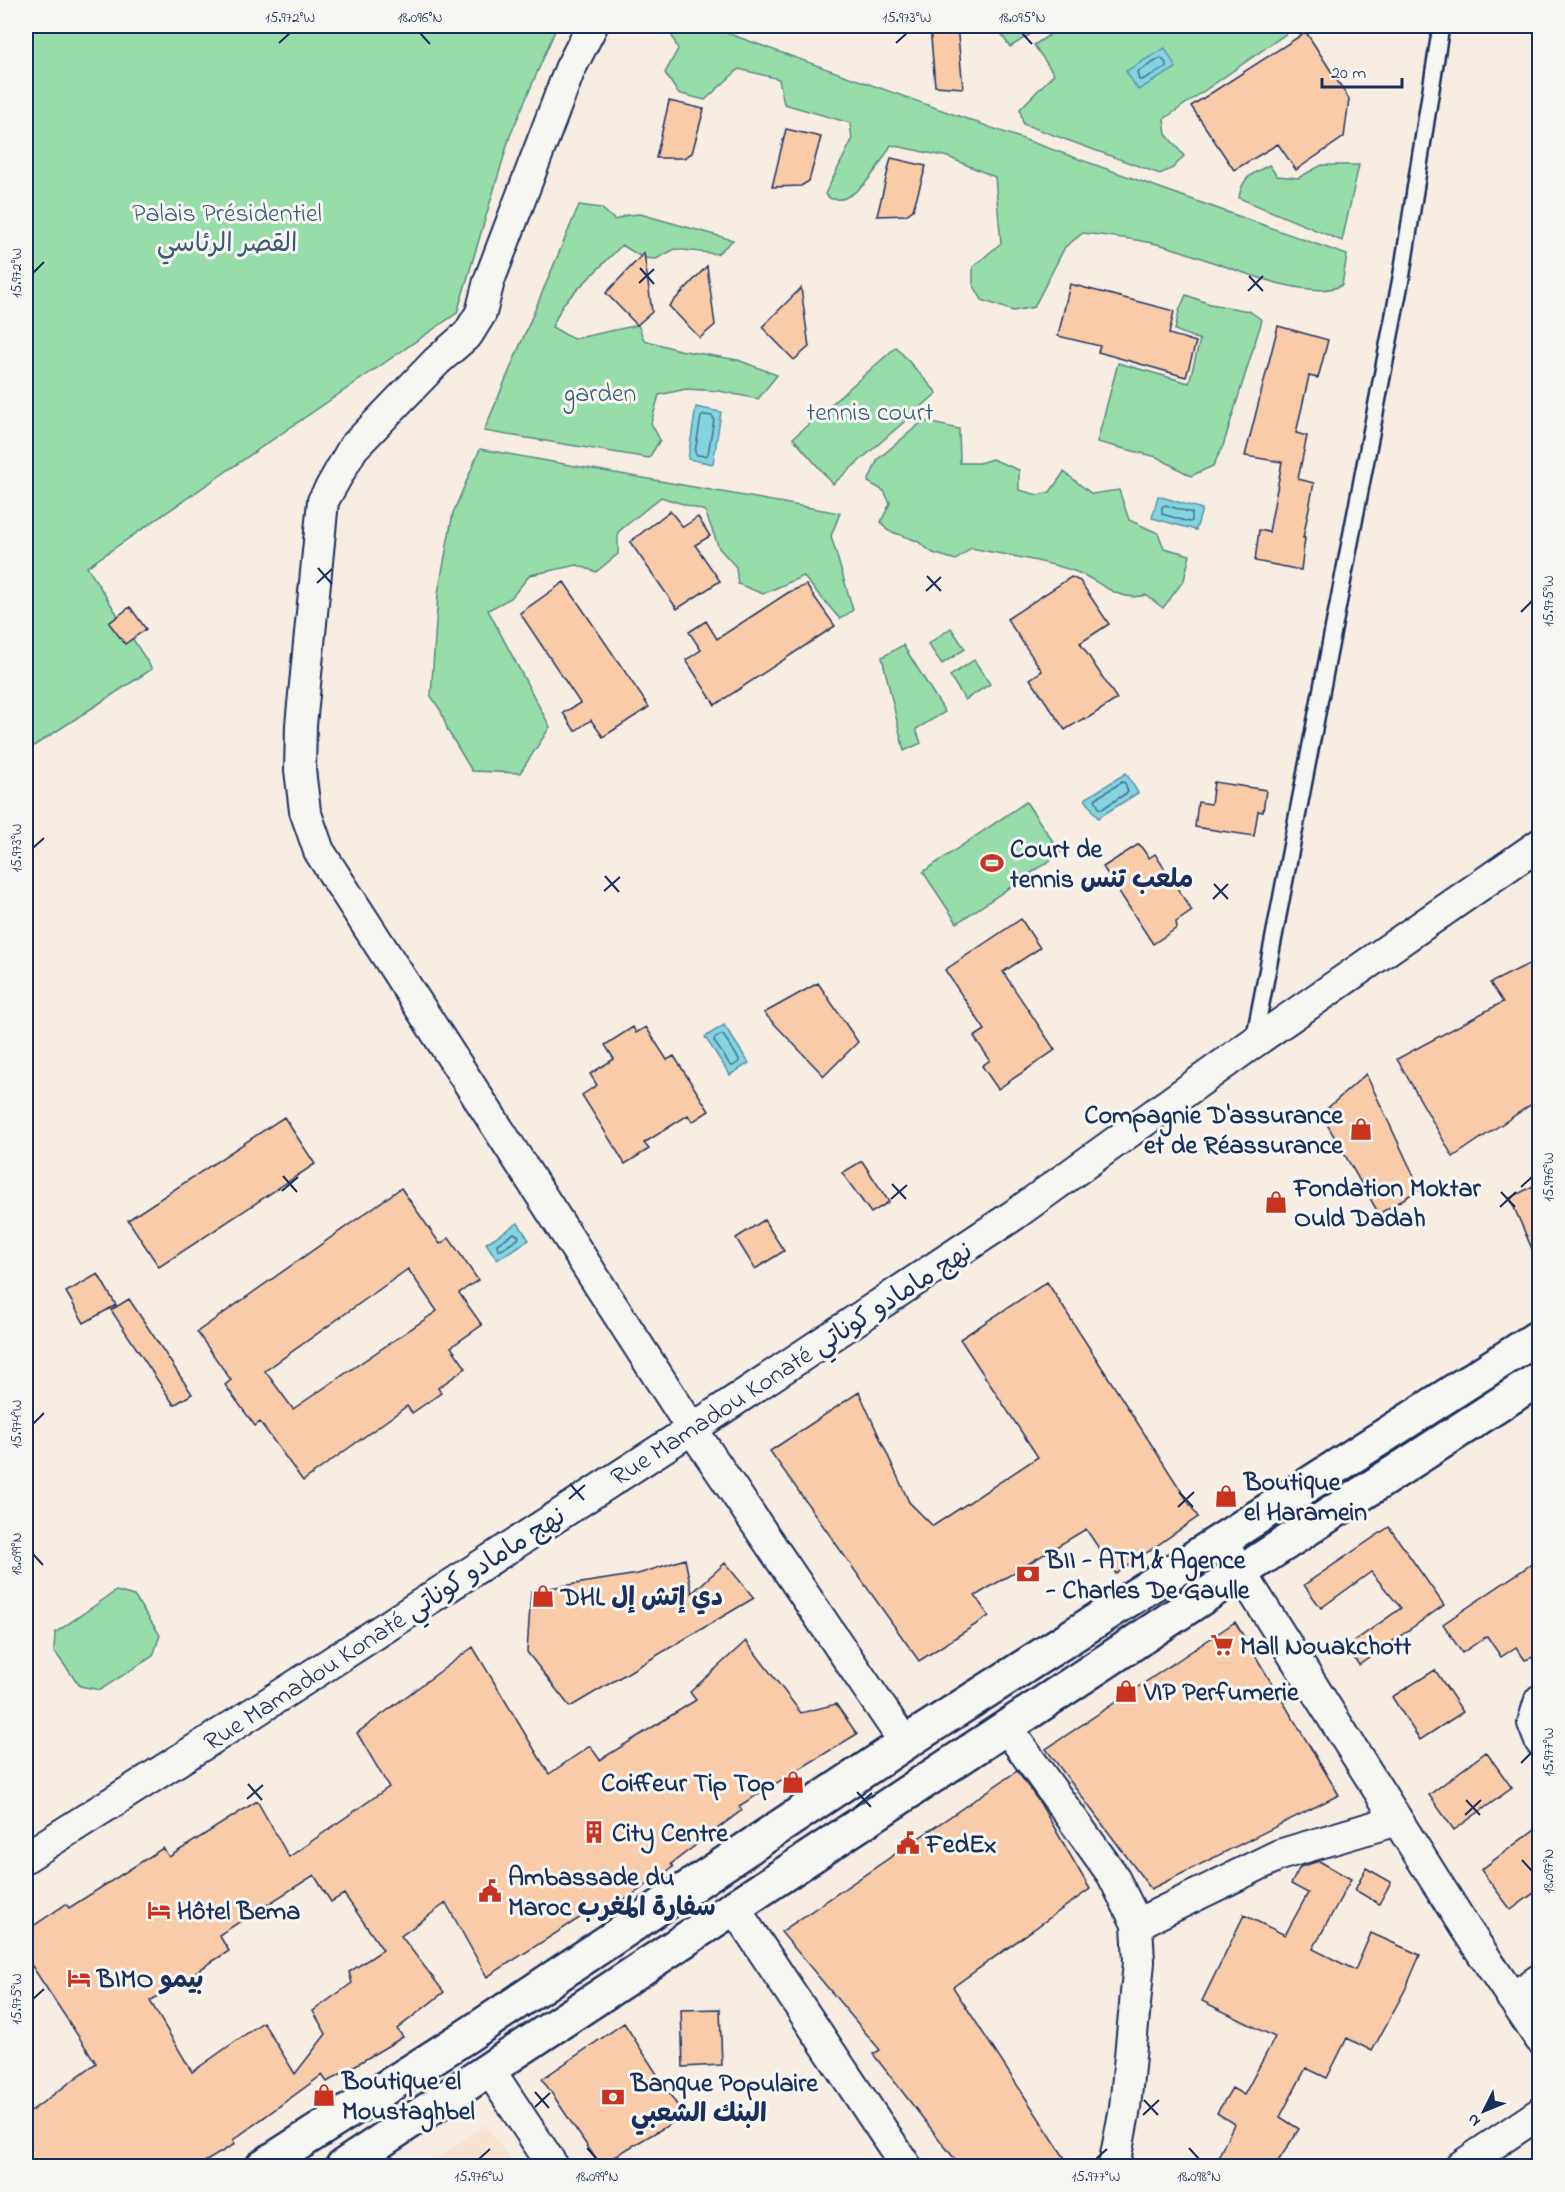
<svg xmlns="http://www.w3.org/2000/svg" width="1565" height="2192" font-family="'Indie Flower','Playpen Sans Arabic',sans-serif">
  <rect width="100%" height="100%" fill="#f7ede3"/>
  <filter id="ink" filterUnits="userSpaceOnUse"><feTurbulence type="fractalNoise" baseFrequency=".0167" numOctaves="2"/><feDisplacementMap in="SourceGraphic" scale="12" xChannelSelector="R" yChannelSelector="G"/><feConvolveMatrix kernelMatrix="1 2 1 2 8 2 1 2 1" color-interpolation-filters="sRGB"/></filter>
  <g filter="url(#ink)">
    <path fill="#f8e3d1" d="M486,2125L515,2166H425Z"/>
    <path fill="#97ddaa" stroke="#598684" stroke-width="1.5" d="M26,26H557L510,136L457,313L87,567L152,669L26,751Z
      M674,26H707L1347,255L1342,285C1307,305 1205,256 1165,246C1139,239 1110,236 1083,233L1065,247L1034,307L1013,311L982,300L973,284V267L1001,243L995,177L948,157L891,145C880,164 867,188 845,198C841,200 835,199 831,199L825,194L852,140L850,123L784,104L779,79L739,69L705,100L678,93L665,73L678,49L672,36Z
      M996,26H1044L1010,47Z
      M1063,26H1297L1164,119L1166,134L1184,156L1173,168L1160,174L1023,124L1020,109L1054,74L1034,45Z
      M1269,165L1277,176L1298,178L1322,165H1359L1342,241L1239,198C1242,177 1252,174 1269,165Z
      M579,205L601,208L615,220L627,215L640,214L733,240L717,254L675,249L656,259L643,258L622,245L563,304L552,327L573,339L638,325L644,340L679,350L738,360L777,375L758,399L719,391L686,389L659,395L651,423L660,440L649,458L484,431Z
      M1186,295L1210,304L1249,311L1262,320L1223,446L1213,466L1191,476L1157,457L1097,442L1118,363L1189,383L1200,340L1175,330L1179,311Z
      M896,347L937,393L833,484L793,438Z
      M923,421L959,429L960,463H979L992,459L1019,470V490L1038,495L1050,492L1064,472L1092,494L1119,490L1129,520L1158,533L1164,548L1190,555L1184,580L1163,608L1146,595C1116,603 1101,580 1074,571C1041,560 1005,555 971,548L956,560L933,553L917,541L887,530L881,522L890,503L884,491L868,482L878,459Z
      M480,449L840,513L831,536L853,610L840,619L803,576L763,594L738,584L736,567L719,548L705,511L661,497L618,532V554L596,572L577,565L530,575L511,598L488,610L550,727L520,773L472,771L448,731L441,711L431,696L438,594L453,513Z
      M951,628L965,649L942,664L928,644Z
      M903,645L945,712L916,729L921,743L904,751L882,657Z
      M974,660L990,684L965,700L950,676Z
      M1026,802L1061,853L957,923L923,872Z
      M116,1591L134,1596L160,1635L153,1656L100,1690L80,1686L54,1651L55,1633Z"/>
    <path fill="#84d4e0" stroke="#5a92ac" stroke-width="1.5" d="M1165,48L1176,68L1138,90L1126,71Z
      M696,407L721,412L713,464L688,459Z
      M1158,496L1202,509L1196,530L1152,518Z
      M1126,773L1138,793L1098,818L1085,799Z
      M724,1025L749,1063L730,1075L705,1037Z
      M518,1223L529,1240L497,1260L486,1243Z"/>
    <g fill="none" stroke-linecap="round" stroke-linejoin="round">
      <path stroke="#457192" stroke-width="1.5" d="M1161,58L1166,63V67L1142,80H1139L1137,72Z
        M704,415L712,416L714,419L708,454L706,456L697,455L695,452L701,417Z
        M1165,505L1192,513V521L1189,522L1162,514V507Z
        M1122,782L1125,783L1128,792L1102,809L1099,808L1095,799Z
        M720,1035H723L739,1059V1062L733,1066L730,1065L714,1041L715,1038Z
        M514,1233L519,1236L518,1239L501,1250H498L497,1244Z"/>
    </g>
    <path fill="#f9cba8" stroke="#1b2f5e" stroke-width="1.5" fill-rule="evenodd" d="M930,26H957L963,88L935,86Z
      M1306,32L1349,99L1344,137L1296,170L1278,144L1234,170L1191,106Z
      M669,101L704,109L692,153L684,158H656Z
      M786,129L821,137L809,181L801,186L772,187Z
      M891,158L926,166L913,210L906,215L877,216Z
      M644,253L652,312L637,325L606,293Z
      M707,266L715,325L700,338L669,306Z
      M1070,284L1174,311L1169,334L1196,342L1186,377L1098,352L1100,346L1058,336Z
      M801,288L809,347L794,360L762,327Z
      M1278,326L1328,340L1318,378L1309,376L1296,433L1307,436L1298,479L1314,483L1303,538H1305L1301,570L1255,561L1259,530L1269,532L1282,462L1245,456Z
      M670,511L683,527L698,517L710,536L695,545L720,581L677,609L630,542Z
      M1071,577L1080,581L1109,624L1080,643L1117,699L1085,720L1084,718L1065,730L1030,679L1042,671L1007,619Z
      M564,582L649,707L603,737L591,720L575,731L563,713L580,703L520,613Z
      M806,585L835,626L715,705L686,660L701,650L689,632L706,621L717,639L789,592Z
      M130,607L146,629L125,644L109,623Z
      M1214,782L1266,790L1263,812L1258,811L1254,836L1195,827L1198,802L1211,804Z
      M1139,844L1149,858L1155,854L1192,911L1176,922L1177,928L1153,944L1103,867Z
      M1021,919L1040,948L1003,972L1055,1050L998,1089L982,1066L990,1060L974,1037L985,1030L945,970Z
      M1539,959V1099L1453,1157L1397,1059L1503,1002L1490,983Z
      M818,983L858,1042L824,1076L764,1013Z
      M633,1027L636,1033L646,1027L667,1060L674,1056L709,1111L692,1122L688,1115L644,1143L649,1149L625,1164L582,1095L597,1085L590,1074L614,1059L605,1045Z
      M1366,1074L1420,1189L1379,1214L1321,1114Z
      M284,1117L315,1164L159,1267L128,1220Z
      M862,1161L889,1202L871,1213L842,1173Z
      M1539,1183V1265L1510,1198Z
      M401,1188L440,1244L449,1238L478,1280L459,1293L482,1325L451,1347L466,1368L438,1388L441,1393L412,1413L407,1406L303,1481L260,1422L255,1426L225,1385L231,1380L197,1332ZM408,1269L437,1311L293,1409L265,1371Z
      M764,1220L784,1251L755,1269L736,1238Z
      M98,1274L116,1305L84,1323L66,1292Z
      M1047,1282L1198,1517L1116,1574L1086,1529L975,1596L989,1616L919,1661L770,1451L859,1392L909,1502L933,1526L1038,1457L960,1339Z
      M129,1299L192,1394L174,1405L111,1310Z
      M1389,1527L1444,1605L1359,1665L1346,1647L1401,1608L1371,1572L1321,1608L1304,1585Z
      M685,1559L692,1593L725,1563L754,1598L570,1707L527,1652L531,1591L638,1574Z
      M1539,1559V1655L1525,1660L1516,1647L1501,1657L1487,1636L1462,1653L1443,1624Z
      M1235,1622L1339,1795L1151,1889L1046,1749Z
      M746,1641L801,1713L836,1704L857,1734L739,1806L742,1810L671,1864L673,1867L598,1918L592,1910L487,1977L446,1903L401,1936L444,1992L397,2029L403,2037L327,2082L322,2075L233,2140L235,2144L198,2166H26V2115L96,2063L26,1957V1931L66,1904L69,1908L163,1848L169,1857L257,1801L289,1857L389,1787L357,1733L473,1647L549,1774L590,1746L600,1760L696,1700L690,1692ZM314,1875L331,1902L344,1894L383,1950L349,1972L352,1983L313,2011L326,2034L295,2074L263,2022L192,2072L150,2001L229,1951L219,1935Z
      M1435,1670L1463,1712L1420,1740L1392,1697Z
      M1486,1752L1512,1788L1454,1830L1429,1795Z
      M1017,1771L1040,1803L1090,1889L953,1987L1070,2166H960L873,2054L880,2050L781,1932Z
      M1539,1826V1889L1511,1910L1481,1870Z
      M1319,1861L1351,1879L1313,1949L1355,1970L1371,1933L1420,1955L1405,1990L1372,2051L1347,2038L1327,2078L1306,2068L1280,2117L1299,2129L1275,2166H1214L1234,2124L1217,2113L1232,2088L1244,2095L1275,2037L1202,2001L1244,1915L1285,1935L1308,1893L1291,1884L1300,1867Z
      M1366,1868L1391,1882L1379,1904L1355,1890Z
      M720,2009L722,2065L683,2067L681,2010Z
      M624,2023L684,2116L600,2165L542,2079Z"/>
    <g fill="none" stroke-linecap="round" stroke-linejoin="round">
      <g stroke="#1b2f5e" stroke-width="20">
        <path id="service" d="M1254,1040L1402,273L1441,26"/>
      </g>
      <g stroke="#1b2f5e" stroke-width="34">
        <path id="minor" d="M592,26L570,69L489,281L481,313L468,334L437,361L353,448L323,501L301,725L300,770L305,811L319,851L692,1429L905,1743
          M1222,1542L1466,1929L1540,2039
          M1540,1700L1533,1723L1540,1741
          M1007,1728L1112,1874L1137,1924L1139,1962L1125,2108L1114,2166
          M26,1857L253,1713L692,1429L1014,1215L1253,1043L1540,844
          M735,1909L906,2166
          M1137,1924L1279,1855L1397,1820
          M1512,1998L1540,1979
          M489,2069L553,2166
          M1461,2166L1540,2113"/>
      </g>
      <g stroke="#1b2f5e" stroke-width="38">
        <path id="tertiary" d="M263,2166L465,2037L905,1743L1540,1336
          M343,2166L1241,1572L1540,1378"/>
      </g>
      <use href="#service" stroke="#f6f6f2" stroke-width="15"/>
      <use href="#minor" stroke="#f6f6f2" stroke-width="30"/>
      <use href="#tertiary" stroke="#f6f6f2" stroke-width="33"/>
    </g>
  </g>
  <path fill="none" stroke="#1b2f5e" stroke-width="2" d="M420,33L430,44M1022,33L1032,44M279,43L290,33M896,43L907,33M640,268L654,284M33,273L44,262M1249,276L1263,291M639,283L654,269M1248,291L1263,276M318,568L332,584M927,576L941,591M317,583L332,569M926,591L941,577M1521,612L1532,601M33,848L44,838M605,876L619,892M1214,884L1228,899M604,891L620,877M1213,899L1228,884M283,1176L297,1192M892,1184L906,1199M1521,1187L1532,1177M282,1191L298,1177M1501,1192L1515,1207M891,1199L907,1185M1500,1207L1516,1192M33,1424L44,1413M570,1484L584,1500M1179,1492L1193,1507M569,1499L585,1485M1178,1507L1194,1492M33,1554L43,1565M1521,1763L1532,1752M248,1784L262,1800M857,1792L871,1807M247,1799L263,1785M1466,1800L1480,1815M856,1807L872,1793M1465,1815L1481,1800M1522,1860L1532,1871M33,1999L44,1989M535,2092L549,2108M1144,2100L1158,2115M535,2107L550,2093M1143,2115L1159,2100M587,2148L597,2159M1189,2148L1199,2159M479,2159L490,2149M1096,2159L1107,2149"/>
  <defs>
    <g id="stadium-bare" transform="scale(1.8)"><path d="M0-5a6.5 5 0 1 0 0 10a6.5 5 0 1 0 0-10ZM-3.5-1.8h7v3.6h-7Z" fill="#c8321e" stroke="#f6f6f2" stroke-width="2.5" paint-order="stroke"/></g>
    <g id="shop-bare" transform="scale(1.8)"><path d="M-5-2.5h2.3a2.7 3.5 0 0 1 5.4 0H5L5.5 6h-11ZM-1.5-2.5h3a1.5 2.3 0 0 0-3 0Z" fill="#c8321e" stroke="#f6f6f2" stroke-width="2.5" paint-order="stroke"/></g>
    <g id="bank-bare" transform="scale(1.8)"><path d="M-6-4H6V4H-6ZM0-2.3a2.3 2.3 0 1 0 0 4.6a2.3 2.3 0 1 0 0-4.6Z" fill="#c8321e" stroke="#f6f6f2" stroke-width="2.5" paint-order="stroke"/></g>
    <g id="supermarket-bare" transform="scale(1.8)"><path d="M-6-5.5h2.5l.6 2H6L4.5 2H-2.5L-4.4-4H-6ZM-1.5 3.2a1.3 1.3 0 1 0 .1 0ZM3 3.2a1.3 1.3 0 1 0 .1 0Z" fill="#c8321e" stroke="#f6f6f2" stroke-width="2.5" paint-order="stroke"/></g>
    <g id="building-bare" transform="scale(1.8)"><path d="M-4-6H4V6H1V3H-1V6H-4ZM-2.5-4.3h1.7v1.8h-1.7ZM.8-4.3h1.7v1.8H.8ZM-2.5-1h1.7V.8h-1.7ZM.8-1h1.7V.8H.8Z" fill="#c8321e" stroke="#f6f6f2" stroke-width="2.5" paint-order="stroke"/></g>
    <g id="civic-bare" transform="scale(1.8)"><path d="M-.6-6.5H3V-4.5H.6V-3L4-1V1h2V6H-6V1h2V-1L-.6-3ZM-1.2 2.5V6h2.4V2.5Z" fill="#c8321e" stroke="#f6f6f2" stroke-width="2.5" paint-order="stroke"/></g>
    <g id="hotel-bare" transform="scale(1.8)"><path d="M-6-4.5h1.5V1H6V5H4.5V3h-9V5H-6ZM-4 0a1.8 1.8 0 1 1 3.6 0ZM.5 0V-2.5h3Q6-2.5 6 0Z" fill="#c8321e" stroke="#f6f6f2" stroke-width="2.5" paint-order="stroke"/></g>
  </defs>
  <g fill-rule="evenodd">
    <use href="#stadium-bare" x="992" y="863"/>
    <use href="#shop-bare" x="1361" y="1129"/>
    <use href="#shop-bare" x="1276" y="1202"/>
    <use href="#shop-bare" x="1226" y="1496"/>
    <use href="#bank-bare" x="1028" y="1574"/>
    <use href="#shop-bare" x="543" y="1596"/>
    <use href="#supermarket-bare" x="1222" y="1645"/>
    <use href="#shop-bare" x="1126" y="1691"/>
    <use href="#shop-bare" x="793" y="1782"/>
    <use href="#building-bare" x="594" y="1832"/>
    <use href="#civic-bare" x="908" y="1843"/>
    <use href="#civic-bare" x="490" y="1891"/>
    <use href="#hotel-bare" x="159" y="1910"/>
    <use href="#hotel-bare" x="79" y="1978"/>
    <use href="#shop-bare" x="324" y="2095"/>
    <use href="#bank-bare" x="613" y="2097"/>
  </g>
  <g text-anchor="middle" stroke-width="6" stroke-linejoin="round" paint-order="stroke">
    <g font-size="26" fill="#3a5a71" stroke="#f6f6f2">
      <text x="227" y="221">Palais Présidentiel<tspan x="227" dy="30">القصر الرئاسي</tspan></text>
      <text x="600" y="401">garden</text>
      <text x="870" y="420">tennis court</text>
    </g>
    <g font-size="26" font-weight="bold" fill="#1b2f5e" stroke="#f6f6f2" text-anchor="start">
      <text x="1010" y="857">Court de<tspan x="1010" dy="30">tennis ملعب تنس</tspan></text>
      <text x="1343" y="1123" text-anchor="end">Compagnie D'assurance<tspan x="1343" dy="30">et de Réassurance</tspan></text>
      <text x="1294" y="1196">Fondation Moktar<tspan x="1294" dy="30">Ould Dadah</tspan></text>
      <text x="1244" y="1490">Boutique<tspan x="1244" dy="30">el Haramein</tspan></text>
      <text x="1046" y="1568">BII - ATM &amp; Agence<tspan x="1046" dy="30">- Charles De Gaulle</tspan></text>
      <text x="561" y="1605">DHL دي إتش إل</text>
      <text x="1240" y="1654">Mall Nouakchott</text>
      <text x="1144" y="1700">VIP Perfumerie</text>
      <text x="775" y="1791" text-anchor="end">Coiffeur Tip Top</text>
      <text x="612" y="1841">City Centre</text>
      <text x="926" y="1852">FedEx</text>
      <text x="508" y="1885">Ambassade du<tspan x="508" dy="30">Maroc سفارة المغرب</tspan></text>
      <text x="177" y="1919">Hôtel Bema</text>
      <text x="97" y="1987">BIMO بيمو</text>
      <text x="342" y="2089">Boutique el<tspan x="342" dy="30">Moustaghbel</tspan></text>
      <text x="631" y="2091">Banque Populaire<tspan x="631" dy="30">البنك الشعبي</tspan></text>
    </g>
    <g font-size="26" fill="#1b2f5e" stroke="#f6f6f2">
      <text transform="translate(791 1363) rotate(-33)" y="9">Rue Mamadou Konaté نهج مامادو كوناتي</text>
      <text transform="translate(384 1628) rotate(-33)" y="9">Rue Mamadou Konaté نهج مامادو كوناتي</text>
    </g>
  </g>
  <rect width="1565" height="2192" fill="none" stroke="#f6f6f2" stroke-width="66"/>
  <g transform="translate(1484 2111) rotate(227)" stroke="#f6f6f2" stroke-width="4.5" paint-order="stroke">
  <path d="M0-4.5L10 22L0 15L-10 22Z" fill="#1b2f5e"/>
  <text y="-9" font-size="16" font-weight="bold" text-anchor="middle" fill="#1b2f5e">N</text>
  </g>
  <path d="M1322 78v9h80v-9" fill="none" stroke="#1b2f5e" stroke-width="3"/>
  <text x="1331" y="78" font-size="18" fill="#1b2f5e" stroke="#f6f6f2" stroke-width="4.5" paint-order="stroke">20 m</text>
  <rect x="33" y="33" width="1499" height="2126" fill="none" stroke="#1b2f5e" stroke-width="2"/>
  <g font-size="15" text-anchor="middle" fill="#1b2f5e">
    <text x="290" y="22">15.972°W</text>
    <text x="420" y="22">18.096°N</text>
    <text x="907" y="22">15.973°W</text>
    <text x="1022" y="22">18.095°N</text>
    <text transform="translate(16 273) rotate(-90)" y="5">15.972°W</text>
    <text transform="translate(1548 601) rotate(-90)" y="5">15.975°W</text>
    <text transform="translate(16 848) rotate(-90)" y="5">15.973°W</text>
    <text transform="translate(1548 1177) rotate(-90)" y="5">15.976°W</text>
    <text transform="translate(16 1424) rotate(-90)" y="5">15.974°W</text>
    <text transform="translate(16 1554) rotate(-90)" y="5">18.099°N</text>
    <text transform="translate(1548 1752) rotate(-90)" y="5">15.977°W</text>
    <text transform="translate(1548 1871) rotate(-90)" y="5">18.097°N</text>
    <text transform="translate(16 1999) rotate(-90)" y="5">15.975°W</text>
    <text x="479" y="2181">15.976°W</text>
    <text x="597" y="2181">18.099°N</text>
    <text x="1096" y="2181">15.977°W</text>
    <text x="1199" y="2181">18.098°N</text>
  </g>
</svg>
